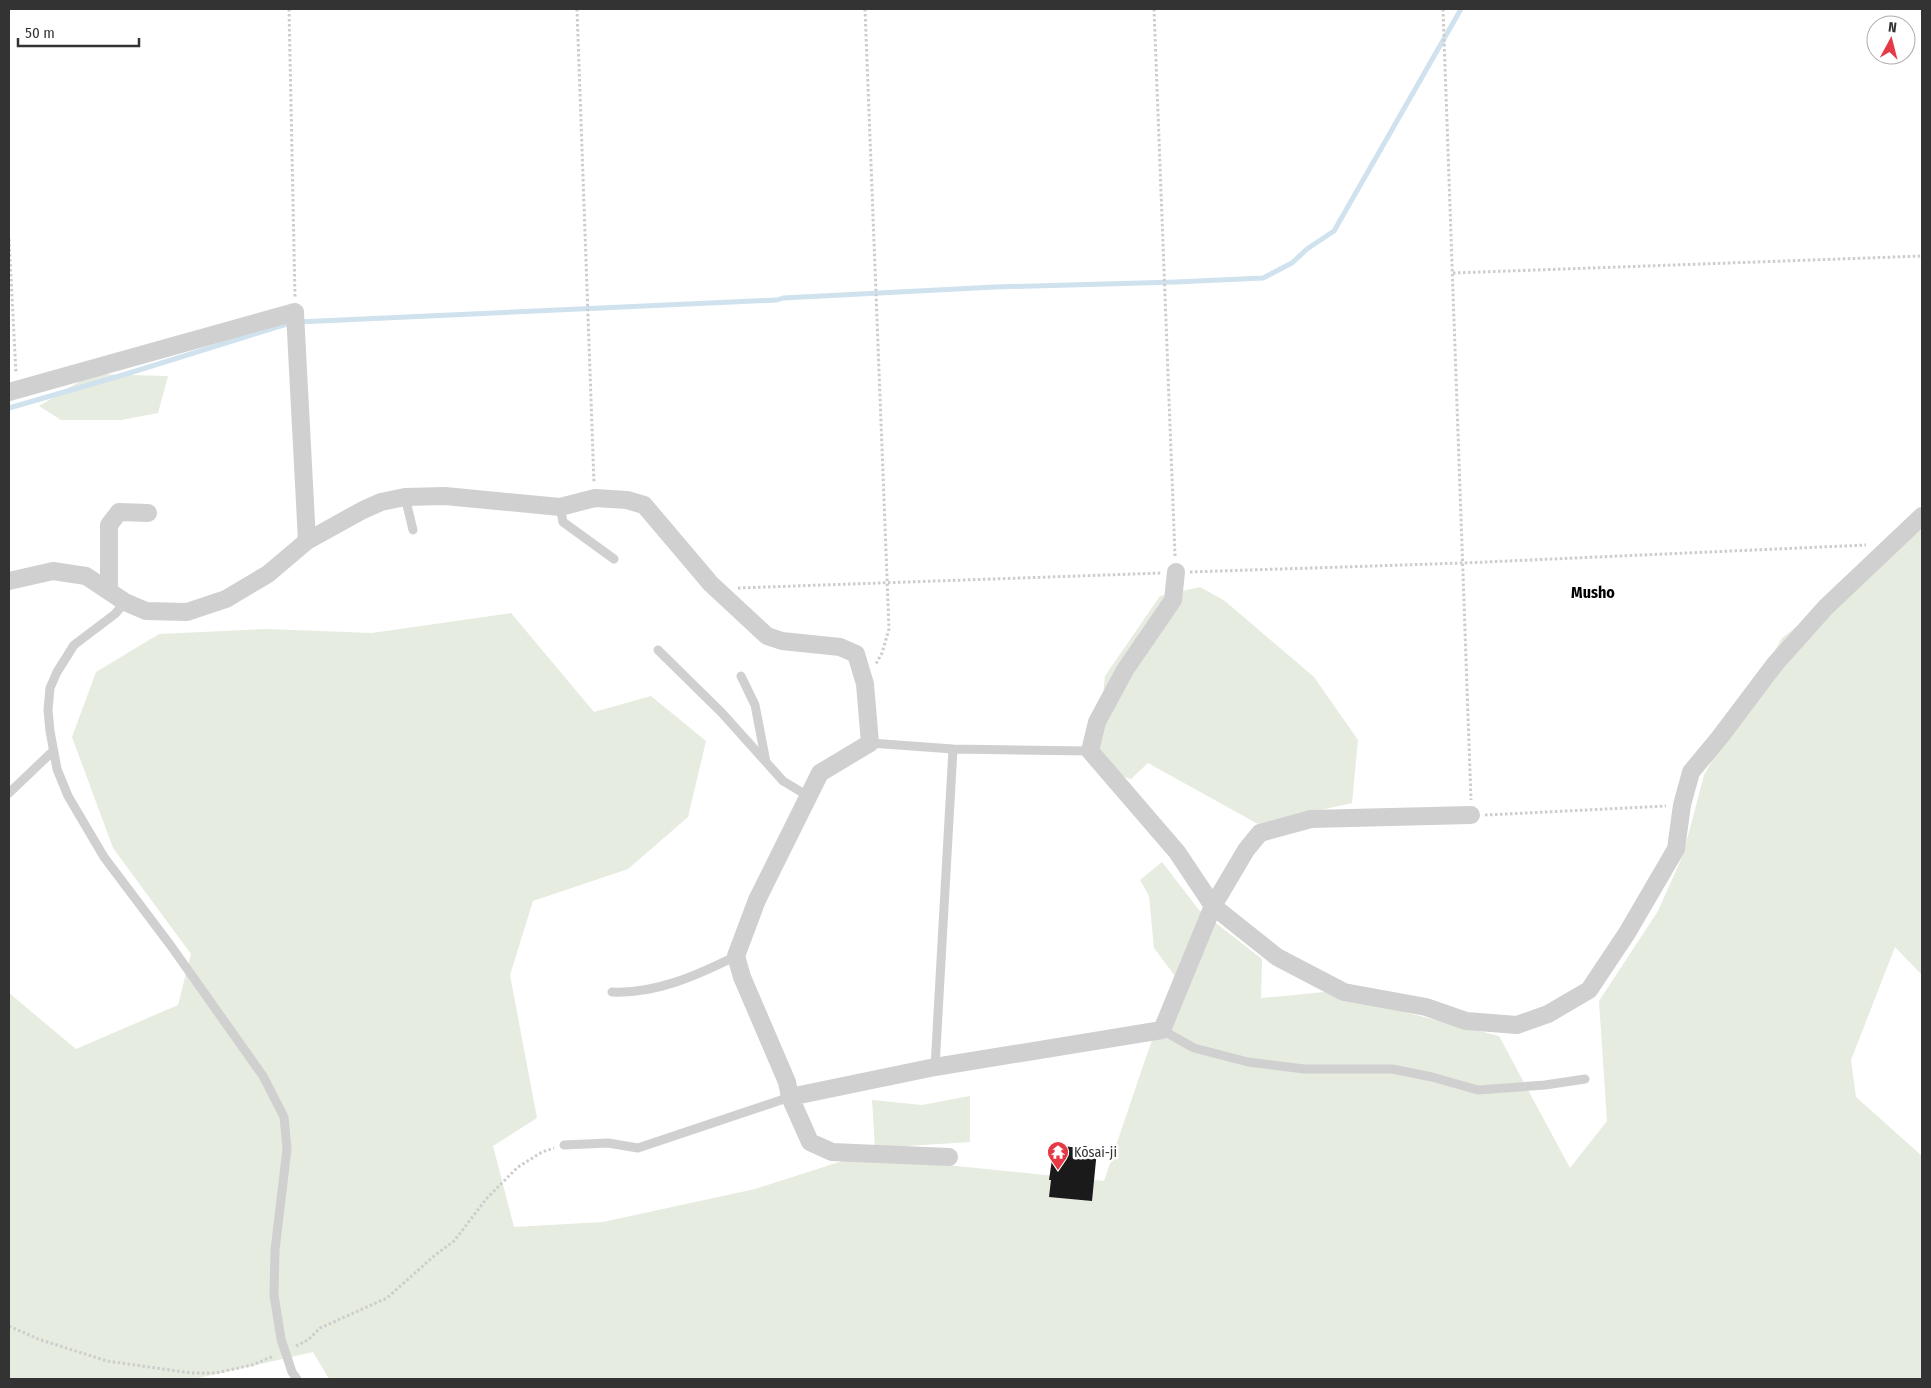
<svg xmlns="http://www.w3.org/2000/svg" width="1931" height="1388" font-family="'Fira Sans Condensed',sans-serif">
  <rect width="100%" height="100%" fill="#fff"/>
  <path fill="#e6ecdf" d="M92,374L168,376L158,413L121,420H61L39,406Z
    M1922,529V975L1895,947L1851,1060L1856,1097L1922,1156V1379H329L313,1352L194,1379H9V993L76,1049L178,1005L191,954L113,848L72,737L96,672L159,634L267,629L372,633L511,613L594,712L651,696L706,741L688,817L628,869L533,901L510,975L537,1118L493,1146L514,1227L603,1222L755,1189L858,1156L1104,1181L1145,1060L1175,976L1154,948L1149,896L1140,880L1162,862L1199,910L1262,959L1261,998L1325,992L1499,1036L1570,1168L1607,1121L1599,1001L1658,911L1683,855L1704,775L1782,638Z
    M1200,587L1225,601L1314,677L1358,740L1352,803L1258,824L1148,763L1131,779L1095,769L1105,676L1160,596Z
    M970,1096V1142L875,1148L872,1100L922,1105Z"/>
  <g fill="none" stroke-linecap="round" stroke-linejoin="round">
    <path stroke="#cfe2ee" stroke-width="5" d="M298,322L777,300L783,298L995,287L1176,282L1263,278L1292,263L1307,249L1334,231L1461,9
      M9,408L123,375L290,323"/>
  </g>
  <path fill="#1a1a1a" d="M1054,1145L1097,1150L1092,1201L1049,1197L1051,1180H1049Z"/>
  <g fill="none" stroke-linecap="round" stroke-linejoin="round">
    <path stroke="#cdcdcd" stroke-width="3" stroke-dasharray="2.5 2.5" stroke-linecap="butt" d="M289,9L295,298
      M577,9L594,483
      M865,9L889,629L882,653L876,664
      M1154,9L1175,556
      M1443,9L1471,800
      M9,239L16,374
      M1453,273L1922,256
      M1190,572L1463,563L1866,545
      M738,588L1162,573
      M1485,815L1666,806
      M9,1326L38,1339L107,1361L191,1373H216L252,1365L274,1356
      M296,1346L308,1340L320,1328L387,1298L434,1256L454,1241L487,1198L518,1167L542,1152L554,1148"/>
    <path stroke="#d0d0d0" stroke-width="9" d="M405,497L413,530
      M560,507L563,522L614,559
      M125,602L115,614L74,645L57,672L50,688L48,710L50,731L57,769L68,796L104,857L171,946L263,1076L284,1117L287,1149L275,1250L274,1295L281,1339L292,1372L297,1379
      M658,650L722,713L783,781L808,796
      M741,676L755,705L766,762
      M870,743L953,749L1090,751
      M9,793L53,751
      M612,992C656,994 698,975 736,956
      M1162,1030L1194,1048L1248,1062L1304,1069H1392L1432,1077L1478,1090L1545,1085L1585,1079
      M935,1067L953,749
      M564,1145L608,1143L638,1148L790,1097"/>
    <path stroke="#d0d0d0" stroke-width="18" d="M295,313L307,541
      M9,392L295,312
      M1176,572L1173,600L1125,670L1097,722L1090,751L1177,852L1213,906L1277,957L1344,992L1426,1007L1466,1021L1517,1025L1548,1014L1589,990L1627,933L1676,849L1682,805L1691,772L1720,737L1775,664L1826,607L1922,516
      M9,581L53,571L86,576L125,602L146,611L187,612L226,599L268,574L307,541L363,510L381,502L405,497L445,496L560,507L595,498L627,500L644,505L711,584L767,636L782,641L840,647L856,654L865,684L870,743L820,773L757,900L736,956L742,977L787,1082L790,1097L810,1142L832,1152L949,1157
      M109,591V525L119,512L148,513
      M790,1097L935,1067L1162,1030L1213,906L1246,850L1260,833L1311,819L1471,815"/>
  </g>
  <defs>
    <g id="temple-pin" transform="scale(1.125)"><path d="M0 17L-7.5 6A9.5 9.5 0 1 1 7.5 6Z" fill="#e63946" stroke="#fff"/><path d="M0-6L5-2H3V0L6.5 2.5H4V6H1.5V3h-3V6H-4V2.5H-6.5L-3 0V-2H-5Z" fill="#fff"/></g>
  </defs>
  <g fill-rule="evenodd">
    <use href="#temple-pin" x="1058" y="1152"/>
  </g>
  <g text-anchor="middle" stroke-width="5" stroke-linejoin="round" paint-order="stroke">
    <g font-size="14" fill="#333" stroke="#fff" text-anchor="start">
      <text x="1074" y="1157">Kōsai-ji</text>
    </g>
    <g font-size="16" font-weight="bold" fill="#000" stroke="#fff">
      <text x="1593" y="598">Musho</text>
    </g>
  </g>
  <rect width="1931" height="1388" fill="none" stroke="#333333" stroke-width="20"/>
  <g transform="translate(1891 40) rotate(7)"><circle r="24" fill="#ffffff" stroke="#adadad"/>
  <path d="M0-4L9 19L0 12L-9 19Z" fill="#e63946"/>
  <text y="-8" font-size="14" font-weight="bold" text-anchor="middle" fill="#333333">N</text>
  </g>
  <path d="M18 38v8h121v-8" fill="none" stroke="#333333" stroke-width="2.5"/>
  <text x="25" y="38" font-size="15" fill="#333333" stroke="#ffffff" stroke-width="4" paint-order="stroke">50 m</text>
</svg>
